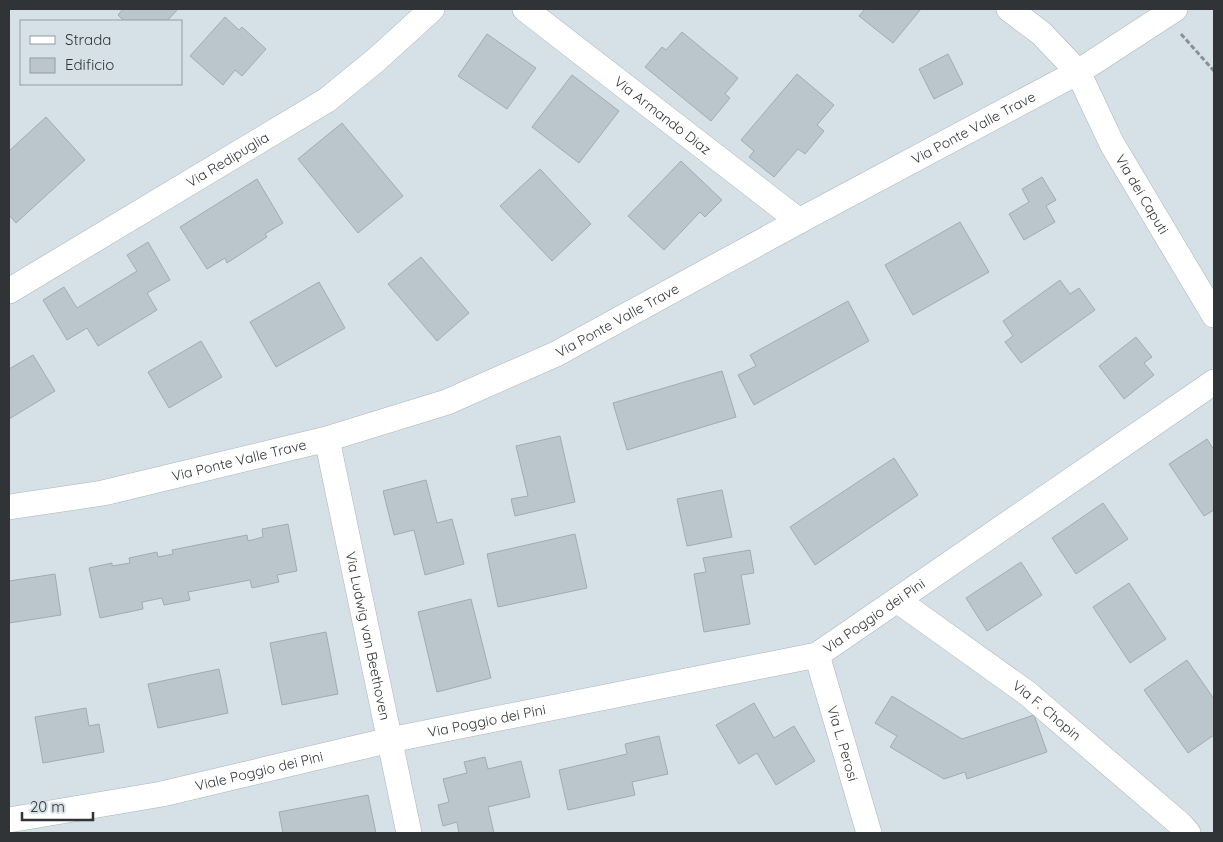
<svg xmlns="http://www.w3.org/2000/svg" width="1223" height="842" font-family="Quicksand,sans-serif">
  <rect width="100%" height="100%" fill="#d6e0e7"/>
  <path fill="#bbc5cc" stroke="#a2abb2" d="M123,9H178L167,21H124L118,15Z
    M865,9H921L893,43L859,16Z
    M225,17L239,30L242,27L266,49L242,76L235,70L223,85L190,56Z
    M682,32L738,78L725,94L730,98L711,121L645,67L662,47L666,50Z
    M487,34L536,68L507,109L458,76Z
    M948,54L963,84L934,99L919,69Z
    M797,74L834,105L817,125L824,131L805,154L798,149L774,177L749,157L754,151L741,140Z
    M572,75L619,111L579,163L532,127Z
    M46,117L85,160L16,223L9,215V151Z
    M342,123L403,196L358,233L298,159Z
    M681,161L722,200L705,217L700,212L664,250L628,216Z
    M540,169L591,224L552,261L500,206Z
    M1042,177L1056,200L1046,206L1055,222L1024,240L1009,214L1029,202L1022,189Z
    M257,179L283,223L265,234L267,237L227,263L225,258L207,269L180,227Z
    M960,222L989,272L913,315L885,265Z
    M148,242L170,280L147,293L157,310L98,346L87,328L67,340L43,300L64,287L77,308L137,271L127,255Z
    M421,257L469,313L437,341L388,284Z
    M1060,280L1070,294L1079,288L1095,310L1021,363L1005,342L1013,336L1003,321Z
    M319,282L345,328L276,367L250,322Z
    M848,301L869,341L754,405L738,375L756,366L750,355Z
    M1136,337L1152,357L1144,363L1154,375L1124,399L1099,366Z
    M201,341L222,377L169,408L148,372Z
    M33,355L55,391L9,419V369Z
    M722,371L736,417L627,450L613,403Z
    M560,436L575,502L515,516L511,499L528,496L516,446Z
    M1207,439L1214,450V510L1204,516L1169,464Z
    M894,458L918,495L815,565L790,527Z
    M426,480L437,523L452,519L464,564L425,575L414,530L394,535L383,491Z
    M722,490L732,537L687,546L677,499Z
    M1103,503L1128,539L1076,574L1052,538Z
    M288,524L297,571L277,575L279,582L252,588L250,580L188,592L190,600L164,605L162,598L142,602L143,609L100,618L89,568L112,563V566L130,563L129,558L157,552L158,557L173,554L172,550L247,535L248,541L263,537L262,529Z
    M575,534L587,588L498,607L487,554Z
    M750,550L754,573L741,575L750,624L704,632L694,574L706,572L703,558Z
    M1021,562L1042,595L987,631L966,598Z
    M55,574L61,615L9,623V581Z
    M1129,583L1166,639L1130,663L1093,607Z
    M471,599L491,678L437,692L418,612Z
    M326,632L338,694L282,705L270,643Z
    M1187,660L1214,699V735L1188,753L1144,690Z
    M219,669L228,713L158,728L148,684Z
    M892,696L962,739L1034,715L1047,752L967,779L965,772L944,779L890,747L897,736L875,723Z
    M754,703L774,738L794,726L815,761L776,785L757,753L739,764L716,725Z
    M86,708L89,726L99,724L104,752L43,763L35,717Z
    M659,736L668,774L632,782L635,795L568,810L559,770L627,754L625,744Z
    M485,757L488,769L521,761L530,797L488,807L494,833H459L457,822L443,826L438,805L449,802L443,779L467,773L464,762Z
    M368,795L376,833H283L279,812Z"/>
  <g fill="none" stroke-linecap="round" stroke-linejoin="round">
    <g stroke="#abb4bb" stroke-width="26">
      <g id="minor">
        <path id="s1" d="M525,9L799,221"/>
        <path id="s2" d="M1009,9L1041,33L1078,72L1112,144L1214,315"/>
        <path id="s3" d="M9,291L327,100L376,60L432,9"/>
        <path id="s4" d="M327,439L409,833"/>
        <path id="s5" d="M9,507L103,493L327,439L447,402L556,354L799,221L1078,72L1175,9"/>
        <path id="s6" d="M897,600L1027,693L1180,824L1188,833"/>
        <path id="s7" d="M817,655L869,833"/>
        <path id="s8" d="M9,820L162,794L390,740L817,655L1214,382"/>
      </g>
    </g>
    <path stroke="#899196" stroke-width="3" stroke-dasharray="5 2.5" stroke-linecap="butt" d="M1181,34L1214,71"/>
    <use href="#minor" stroke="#fff" stroke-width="25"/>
  </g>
  <g text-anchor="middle" stroke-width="4" stroke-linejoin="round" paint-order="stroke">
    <g font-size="14" fill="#303437" stroke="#d6e0e7">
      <text dy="5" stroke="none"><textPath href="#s1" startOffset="174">Via Armando Diaz</textPath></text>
      <text dy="5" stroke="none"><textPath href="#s5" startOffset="1045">Via Ponte Valle Trave</textPath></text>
      <text dy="5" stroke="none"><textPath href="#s3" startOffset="255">Via Redipuglia</textPath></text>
      <text dy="5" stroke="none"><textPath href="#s2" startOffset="232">Via dei Caputi</textPath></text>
      <text dy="5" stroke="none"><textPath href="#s5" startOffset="640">Via Ponte Valle Trave</textPath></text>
      <text dy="5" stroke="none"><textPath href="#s5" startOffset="235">Via Ponte Valle Trave</textPath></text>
      <text dy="5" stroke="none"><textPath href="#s8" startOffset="894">Via Poggio dei Pini</textPath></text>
      <text dy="5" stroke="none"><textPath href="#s4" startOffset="201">Via Ludwig van Beethoven</textPath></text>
      <text dy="5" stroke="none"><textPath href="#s6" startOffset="186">Via F. Chopin</textPath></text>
      <text dy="5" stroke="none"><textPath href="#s8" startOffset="488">Via Poggio dei Pini</textPath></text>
      <text dy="5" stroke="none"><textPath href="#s7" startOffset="92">Via L. Perosi</textPath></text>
      <text dy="5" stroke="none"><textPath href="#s8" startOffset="255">Viale Poggio dei Pini</textPath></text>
    </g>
  </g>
  <rect width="1223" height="842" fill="none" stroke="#303437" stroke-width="20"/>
  <rect x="20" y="20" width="162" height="65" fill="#d6e0e7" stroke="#949ba1"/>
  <rect x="30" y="36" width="25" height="8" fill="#ffffff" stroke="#949ba1"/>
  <text x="65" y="45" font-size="15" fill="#303437">Strada</text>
  <rect x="30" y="58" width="25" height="15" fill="#bbc5cc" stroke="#949ba1"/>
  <text x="65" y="70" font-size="15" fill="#303437">Edificio</text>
  <path d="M22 812v8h71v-8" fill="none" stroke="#303437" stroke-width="2.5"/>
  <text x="30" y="812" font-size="15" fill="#303437" stroke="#d6e0e7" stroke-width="4" paint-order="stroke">20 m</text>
</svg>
